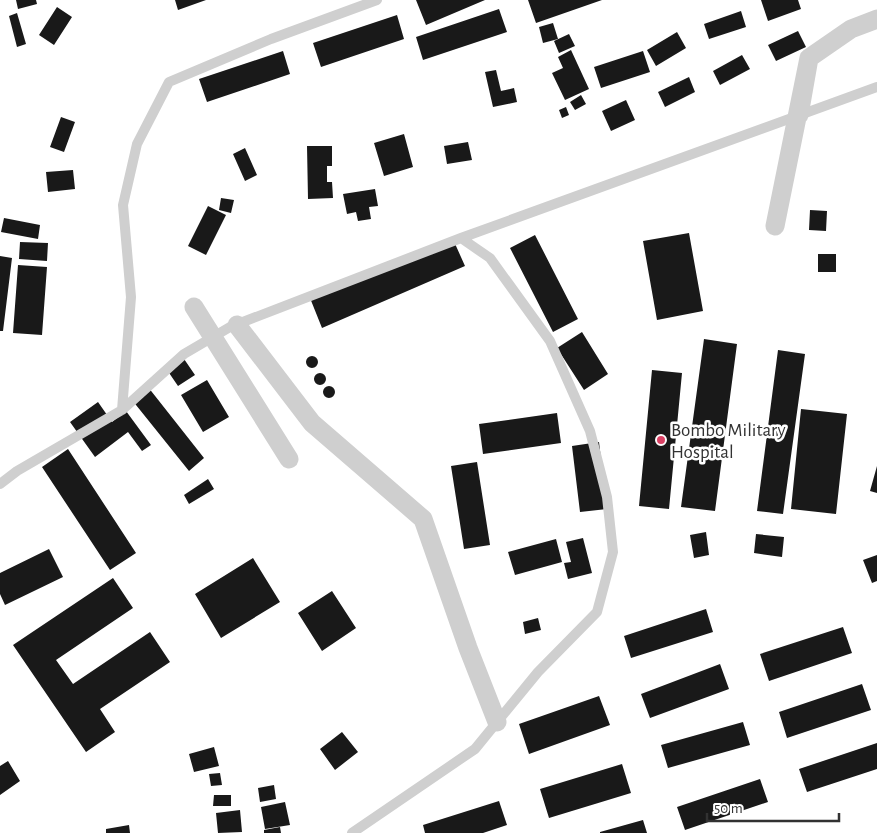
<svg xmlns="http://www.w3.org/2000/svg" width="877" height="833" font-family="'Alegreya Sans',sans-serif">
  <rect width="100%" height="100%" fill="#fff"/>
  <path fill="#191919" d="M16,0H36L37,4L18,9Z
    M175,0H206L178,10Z
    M416,0H485L426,25Z
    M528,0H602L536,23Z
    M761,0H798L801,9L768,21Z
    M57,7L72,17L54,45L39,35Z
    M499,9L507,32L423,60L416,37Z
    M741,11L746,27L709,39L704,24Z
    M17,13L26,44L17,47L9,16Z
    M397,15L404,39L321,67L313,43Z
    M553,23L558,39L543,43L539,27Z
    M798,31L806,47L776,61L768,45Z
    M677,32L686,48L656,66L647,50Z
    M569,34L575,46L559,53L554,41Z
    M571,50L589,89L565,100L552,73L563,68L558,57Z
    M283,51L290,74L207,102L199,79Z
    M643,51L650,72L601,88L594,67Z
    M742,55L750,69L720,85L713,71Z
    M496,70L501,91L514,88L517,102L493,107L485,72Z
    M689,77L695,92L665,107L658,92Z
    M581,95L586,104L575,110L570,102Z
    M626,100L635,120L611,131L602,111Z
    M566,107L569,115L562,118L559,110Z
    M61,117L75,122L64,152L50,147Z
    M404,134L413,167L384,176L374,143Z
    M468,142L472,160L447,164L444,146Z
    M307,146H332V166H327V182H332L333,198L308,199Z
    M245,148L257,175L245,181L233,154Z
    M73,170L75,189L48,192L46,172Z
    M375,189L378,206L369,207L371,219L358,221L356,212L347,214L343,194Z
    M221,198L234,200L231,213L219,210Z
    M208,206L226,215L206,255L188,246Z
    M810,210L827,211L826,231L809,230Z
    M4,218L40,225L38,239L1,232Z
    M689,233L703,311L657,320L643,241Z
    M535,235L578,319L553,332L510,248Z
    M452,237L465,266L322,328L310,298Z
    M20,242L48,243L47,261L19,259Z
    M818,254H836V272H818Z
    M0,256L12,258L3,331H0Z
    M18,265L47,267L42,335L13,333Z
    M582,332L608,374L584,390L557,348Z
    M704,339L737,344L715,511L681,507Z
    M778,350L805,354L783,514L757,511Z
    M182,356L195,375L178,386L165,367Z
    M306 362a6 6 0 1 1 12 0a6 6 0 1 1-12 0Z
    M652,370L682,373L669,509L639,506Z
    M314 379a6 6 0 1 1 12 0a6 6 0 1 1-12 0Z
    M207,380L229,417L203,432L181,395Z
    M323 392a6 6 0 1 1 12 0a6 6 0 1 1-12 0Z
    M148,387L204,458L189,471L132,400Z
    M98,402L112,422L126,411L151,445L142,451L128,432L95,457L70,422Z
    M801,409L847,414L836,514L791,509Z
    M557,413L561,443L483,454L479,424Z
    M599,442L607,509L580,512L572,446Z
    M68,449L136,553L110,570L42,467Z
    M477,462L490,545L464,549L451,466Z
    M877,466V493L870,491Z
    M208,479L214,489L189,504L184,495Z
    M706,532L709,555L694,558L690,535Z
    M756,534L784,537L782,557L754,553Z
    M583,538L592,573L568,579L564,563L571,562L566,542Z
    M556,539L562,562L515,575L508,552Z
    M49,549L63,577L5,605L0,594V573Z
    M877,555V581L872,583L863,560Z
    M253,558L280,602L221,638L195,594Z
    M113,578L133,608L56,660L73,684L150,632L170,662L100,709L115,732L86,752L13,645Z
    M332,591L356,628L322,651L298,613Z
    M706,609L713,632L631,658L624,636Z
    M538,618L541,630L525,634L523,622Z
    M843,627L852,653L769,681L760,654Z
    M720,664L729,689L650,718L641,694Z
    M862,684L871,710L787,738L779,712Z
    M599,696L610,725L529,754L519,724Z
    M743,722L750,745L668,768L661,745Z
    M342,732L358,752L335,770L320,749Z
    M877,743V769L807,792L799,769Z
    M214,747L219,766L194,772L189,754Z
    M8,761L20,781L0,795V766Z
    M622,764L631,793L549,818L540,789Z
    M220,773L222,785L211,786L209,774Z
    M760,779L768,802L685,830L677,807Z
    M274,785L276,799L260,802L258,788Z
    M214,795H231V806H213Z
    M499,801L507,825L483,833H425L423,825Z
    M285,802L290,825L265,829L261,807Z
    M240,810L242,832L218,833L216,813Z
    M643,820L647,833H600V832Z
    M129,825L130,833H106V829Z
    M280,827L281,833H264V830Z"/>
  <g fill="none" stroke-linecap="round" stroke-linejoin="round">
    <path stroke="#cfcfcf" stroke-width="10" d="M122,410L131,297L123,205L137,144L169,82L271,39L377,0
      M0,484L17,471L122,410L184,354L230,327L461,238L877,87
      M352,833L475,749L538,672L597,612L613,552L607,497L590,431L550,341L490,258L461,238"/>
    <path stroke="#cfcfcf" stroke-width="19" d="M809,58L851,29L877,19
      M775,226L809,58L799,115
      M194,307L289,459
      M237,325L312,423L423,519L468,648L497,722"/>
  </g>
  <circle fill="#db4265" stroke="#fff" stroke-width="2" cx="661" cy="440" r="5"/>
  <g text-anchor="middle" stroke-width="5" stroke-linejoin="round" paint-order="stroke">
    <g font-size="19" fill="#323232" stroke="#fff" text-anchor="start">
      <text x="671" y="436">Bombo Military<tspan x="671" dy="22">Hospital</tspan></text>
    </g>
  </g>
  <path d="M707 813v8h132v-8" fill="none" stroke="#323232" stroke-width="2.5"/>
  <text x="714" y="813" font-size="15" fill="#323232" stroke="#ffffff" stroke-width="4" paint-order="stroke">50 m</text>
</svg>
